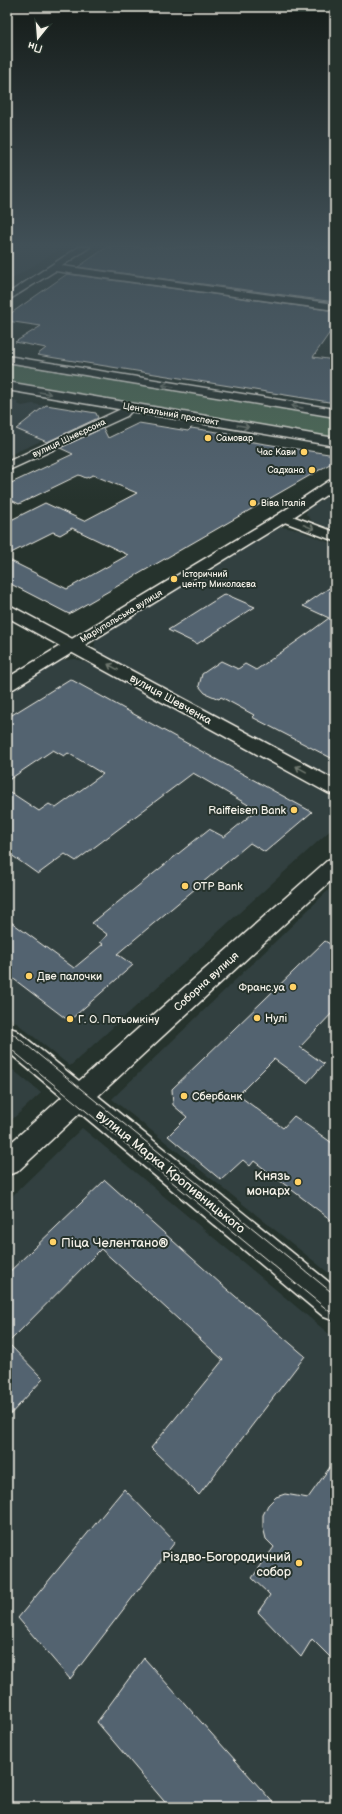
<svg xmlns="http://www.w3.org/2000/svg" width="342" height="1814" font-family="'Balsamiq Sans',sans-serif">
  <rect width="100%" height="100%" fill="#26332d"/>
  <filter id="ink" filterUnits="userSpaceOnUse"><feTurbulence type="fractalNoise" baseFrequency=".025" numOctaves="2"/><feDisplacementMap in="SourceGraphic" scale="8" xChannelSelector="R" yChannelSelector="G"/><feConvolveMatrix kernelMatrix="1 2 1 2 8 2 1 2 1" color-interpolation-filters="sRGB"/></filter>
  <g filter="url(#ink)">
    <path fill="#334141" d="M7,247H63L7,282Z
      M7,399L18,401L17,404L22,406L33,404L45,406L14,429L50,437L7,456Z
      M335,492V530L312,521L306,514L308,509Z
      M282,527L298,530L335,545V782L99,654L94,647L96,639L101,635L275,528Z
      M76,659L90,664L335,799V826L70,1066L7,1015V691L48,666L63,660Z
      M335,884V1278L112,1099Z
      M7,1065L41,1093L7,1124Z
      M82,1128L335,1339V1807H7V1201Z"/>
    <path fill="#506d56" stroke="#a2af9f" d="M7,363L335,417V438L7,383Z"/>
    <path fill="#52636f" stroke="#f4f1e8" d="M107,247H335V302L78,267Z
      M67,274L335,311V325L313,357L335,360V403L37,355L46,348L15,342L41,326L7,321V316Z
      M46,405L96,413L98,418L47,442L16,429Z
      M139,423L188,431L191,428L231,434L228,438L335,455V461L69,614L7,582V559L67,589L128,555L72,528L60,535L53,532L7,555V522L45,503L84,521L137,493L93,475L86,478L79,475L19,504L7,498V485L73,454L60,448L103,428L108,438Z
      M335,584V760L252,717L254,715L221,697L219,699L205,693L199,686L202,674L221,661L238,669L245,664L256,670L310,632L329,618L303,606Z
      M225,594L255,607L197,644L168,630Z
      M70,679L312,812L265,852L250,843L117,954L133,965L69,1021L7,974V919L74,968L103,944L100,942L108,935L92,923L209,829L224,837L257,810L193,773L76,861L65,854L38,874L7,852V790L39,811L49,804L56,808L103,774L68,753L64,756L53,750L7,781V718Z
      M325,941L335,947V1010L300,1047L324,1064L307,1083L274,1059L238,1095L283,1128L294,1116L335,1145V1223L254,1161L250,1166L243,1160L221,1180L168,1136L187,1117L173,1105L172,1089Z
      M105,1180L221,1284L305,1356L199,1495L151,1448L223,1360L101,1249L8,1343L43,1379L7,1418V1274Z
      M335,1460V1662L312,1639L301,1657L258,1612L270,1595L252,1578L274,1547L266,1539L263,1527V1515L268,1505L276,1497L285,1494L308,1498Z
      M124,1489L175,1542L70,1679L18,1618Z
      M144,1658L277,1807H169L97,1722Z"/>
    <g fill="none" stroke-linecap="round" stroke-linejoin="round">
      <g stroke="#f4f1e8" stroke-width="3">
        <path id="street" d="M79,247H90L62,266L335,304V310L55,271L7,301V294Z
          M129,403L135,407L127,416L7,471V462L119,410L125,404Z
          M284,513L335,532V541L279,520L277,517L279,514Z
          M7,605L13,607L335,780V795L328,793L7,617Z
          M335,857V877L98,1096L335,1287V1321L324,1317L80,1113L17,1172L7,1175V1146L62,1097L7,1051V1027L16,1030L79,1081L328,860Z"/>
      </g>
      <g stroke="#f4f1e8" stroke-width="3">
        <path id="secondary" d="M7,356L335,409V417L7,362Z
          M7,382L335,438V446L7,390Z
          M335,479V489L289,520L13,689L7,690V678L279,514L330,480Z"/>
      </g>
      <use href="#street" fill="#26332d" fill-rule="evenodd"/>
      <use href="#secondary" fill="#26332d" fill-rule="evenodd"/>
      <path stroke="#f4f1e8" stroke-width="1" d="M7,1029L335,1295
        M7,1046L335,1316"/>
    </g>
    <defs><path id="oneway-shaft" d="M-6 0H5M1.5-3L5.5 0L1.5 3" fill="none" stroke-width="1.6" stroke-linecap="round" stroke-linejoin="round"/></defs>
    <g stroke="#6e766e">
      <use href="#oneway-shaft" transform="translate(168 386) rotate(-171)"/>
      <use href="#oneway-shaft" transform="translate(45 393) rotate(10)"/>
      <use href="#oneway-shaft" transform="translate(297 407) rotate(-171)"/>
      <use href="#oneway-shaft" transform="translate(243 426) rotate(10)"/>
      <use href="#oneway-shaft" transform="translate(309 527) rotate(22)"/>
      <use href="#oneway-shaft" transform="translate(113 667) rotate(-151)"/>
      <use href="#oneway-shaft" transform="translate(301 769) rotate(-151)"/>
    </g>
  </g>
  <linearGradient id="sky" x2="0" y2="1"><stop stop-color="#151c19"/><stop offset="0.49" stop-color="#415057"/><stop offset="1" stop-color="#415057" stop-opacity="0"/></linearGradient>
  <rect width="342" height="501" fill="url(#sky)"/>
  <g fill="#ffd166" stroke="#26332d" stroke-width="1.5">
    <circle cx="208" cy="438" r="4"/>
    <circle cx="304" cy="452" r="4"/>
    <circle cx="312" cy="470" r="4"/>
    <circle cx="253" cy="503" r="4"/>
    <circle cx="174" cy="579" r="4"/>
    <circle cx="294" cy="810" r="4"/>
    <circle cx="185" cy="886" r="4"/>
    <circle cx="29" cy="976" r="4"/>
    <circle cx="293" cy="987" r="4"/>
    <circle cx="257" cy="1018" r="4"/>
    <circle cx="70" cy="1019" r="4"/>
    <circle cx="184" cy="1096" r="4"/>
    <circle cx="298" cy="1182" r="4"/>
    <circle cx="53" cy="1242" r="4"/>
    <circle cx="299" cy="1563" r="4"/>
  </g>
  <g text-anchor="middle" stroke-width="4" stroke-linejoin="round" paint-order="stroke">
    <g font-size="9" fill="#f4f1e8" stroke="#26332d">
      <text transform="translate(171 414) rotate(10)" y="3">Центральний проспект</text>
      <text transform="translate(69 438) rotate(-25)" y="3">вулиця Шнеєрсона</text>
      <text transform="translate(121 616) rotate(-31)" y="3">Маріупольська вулиця</text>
    </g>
    <g font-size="9" fill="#f4f1e8" stroke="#26332d" text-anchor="start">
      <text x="216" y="441">Самовар</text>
      <text x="296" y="455" text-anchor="end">Час Кави</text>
      <text x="304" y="473" text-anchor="end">Садхана</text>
      <text x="261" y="506">Віва Італія</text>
      <text x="182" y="577">Історичний<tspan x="182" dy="10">центр Миколаєва</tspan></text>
    </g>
    <g font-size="11" fill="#f4f1e8" stroke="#26332d">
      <text transform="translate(171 699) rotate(29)" y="4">вулиця Шевченка</text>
      <text transform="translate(206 981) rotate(-42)" y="4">Соборна вулиця</text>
    </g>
    <g font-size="11" fill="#f4f1e8" stroke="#26332d" text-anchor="start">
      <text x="286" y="814" text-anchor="end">Raiffeisen Bank</text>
      <text x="193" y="890">OTP Bank</text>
      <text x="37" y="980">Две палочки</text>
      <text x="285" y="991" text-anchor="end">Франс.уа</text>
      <text x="265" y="1022">Нулі</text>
      <text x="78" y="1023">Г. О. Потьомкіну</text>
      <text x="192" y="1100">Сбербанк</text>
    </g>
    <g font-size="13" fill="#f4f1e8" stroke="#26332d">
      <text transform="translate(171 1171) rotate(39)" y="5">вулиця Марка Кропивницького</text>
    </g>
    <g font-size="13" fill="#f4f1e8" stroke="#26332d" text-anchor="end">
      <text x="290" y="1180">Князь<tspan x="290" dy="15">монарх</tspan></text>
      <text x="61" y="1247" text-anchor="start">Піца Челентано®</text>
      <text x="291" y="1561">Різдво-Богородичний<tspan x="291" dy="15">собор</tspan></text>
    </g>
  </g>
  <rect width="342" height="1814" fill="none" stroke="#26332d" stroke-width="24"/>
  <rect x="12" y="12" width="318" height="1790" fill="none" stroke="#f4f1e8" stroke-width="1.5" filter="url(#ink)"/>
  <g transform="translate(38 38) rotate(197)" stroke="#26332d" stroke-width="3" paint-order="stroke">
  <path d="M0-3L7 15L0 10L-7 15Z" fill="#f4f1e8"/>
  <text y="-6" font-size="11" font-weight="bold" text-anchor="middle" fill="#f4f1e8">Пн</text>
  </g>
</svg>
